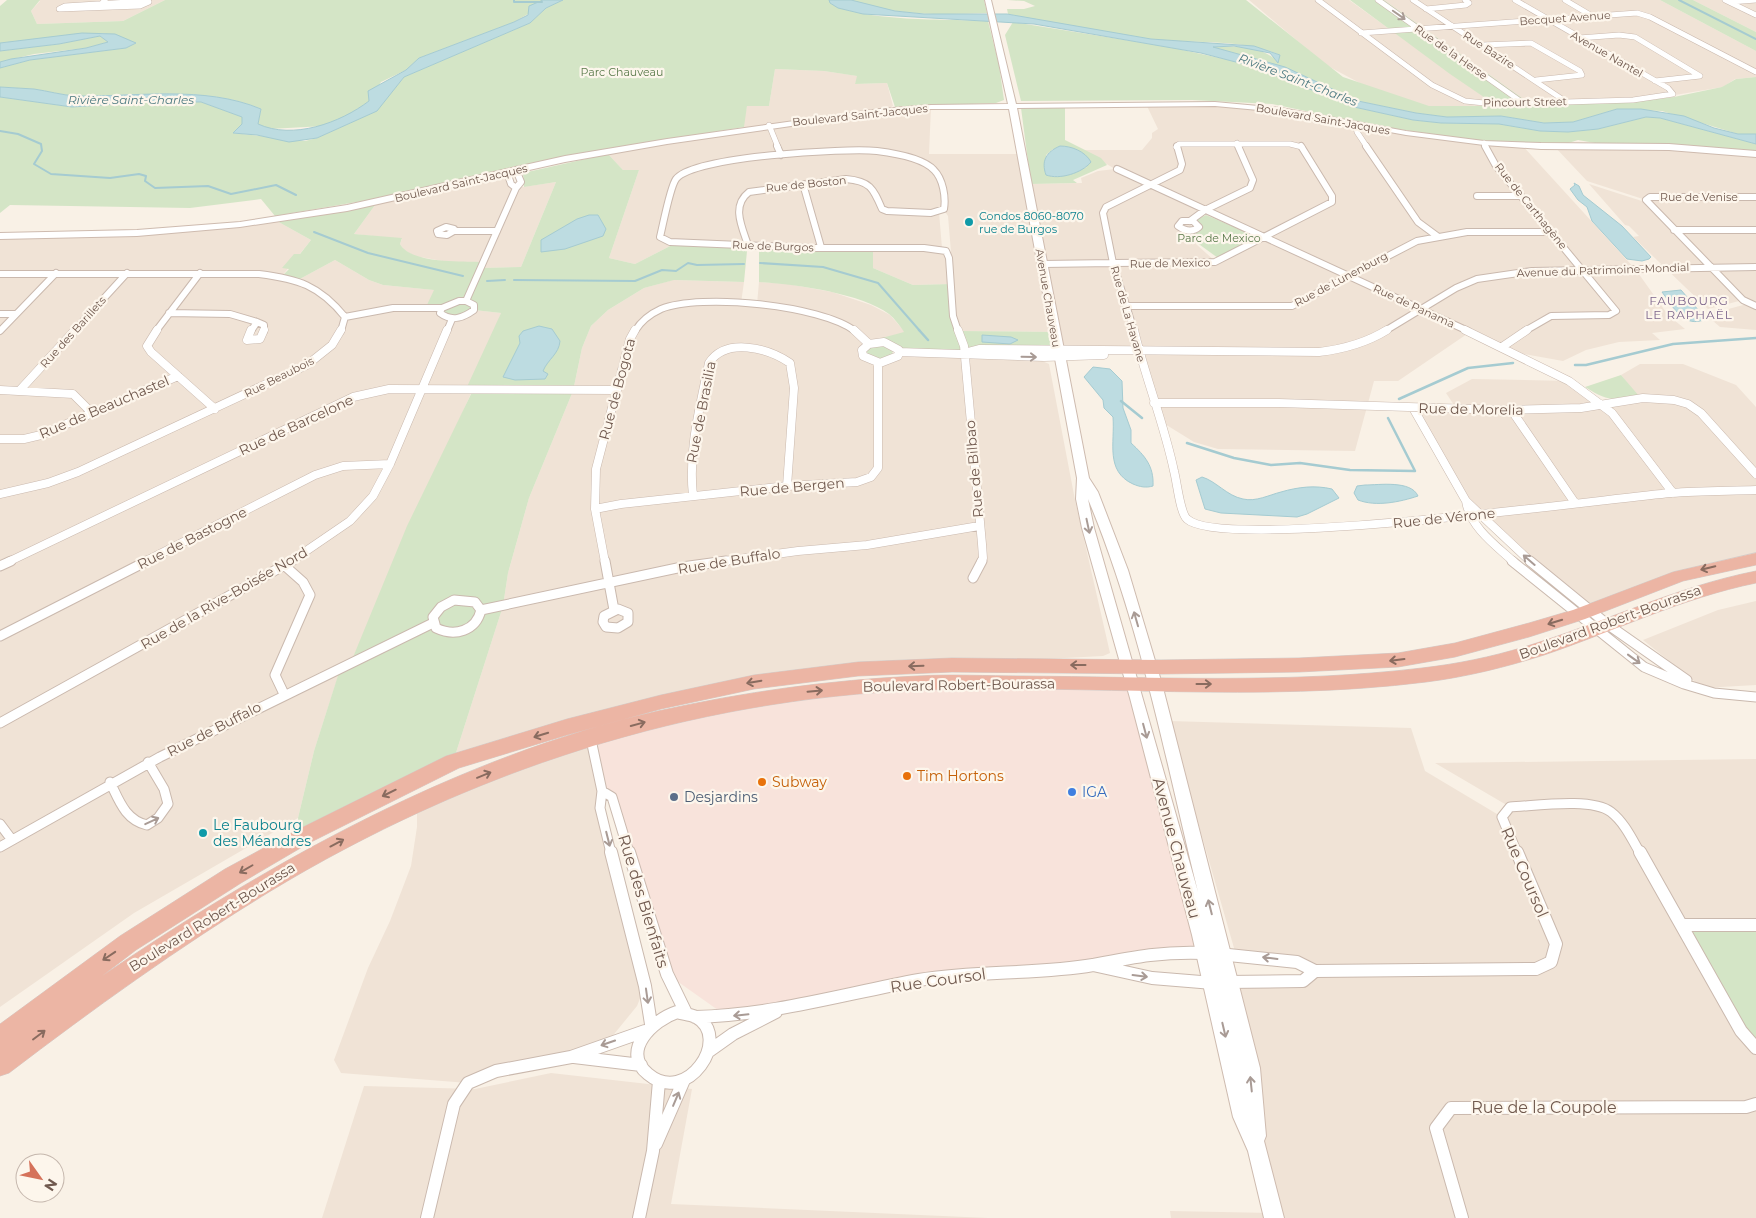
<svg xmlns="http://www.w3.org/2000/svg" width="1756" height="1218" font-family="Montserrat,sans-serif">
  <rect width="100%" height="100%" fill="#f9f1e6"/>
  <path fill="#f0e3d6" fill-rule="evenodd" d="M38,0H165L123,21L37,24L31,11L40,1Z
    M1249,0H1349L1494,104L1479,103L1477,115L1416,113L1326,65Z
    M1384,0H1660L1756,51V77L1735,79L1723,87L1669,96L1529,103Z
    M1693,0H1756V32Z
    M775,69L824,71L858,76L855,84L887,83L893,106L887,109L931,107L929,154H1021L1027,184L1082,183L1081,178L1098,171L1115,169L1083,150H1142L1152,138V133L1158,129L1146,104L1245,106L1406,133L1522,145L1636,270L1668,315L1685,329L1652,333L1660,340L1619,342L1586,350L1563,361L1512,352L1470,332L1398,381H1374L1355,451L1218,449L1194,442L1160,421L1138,352L1057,349L1054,332L959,331L951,284L913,285L873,268V248L676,243L635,264L609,258L639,170H623L606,152L742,130L747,106H769ZM944,210L948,216L951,252L949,254L942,248L939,212ZM1205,210L1265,238L1216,262L1196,244L1190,221Z
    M1554,146L1669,147L1756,154V330L1720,327L1706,315L1747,304L1743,300L1708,309L1633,237L1639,236L1629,226L1625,225L1589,184L1648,203L1646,200L1587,181Z
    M507,172L516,188L556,182L521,267L481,268L415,256L404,250L400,244L402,239L354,234L378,201Z
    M275,220L311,240L282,276L298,280L335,260L369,280L383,285L435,290L474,310L501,313L473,389L351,662L341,667L314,751L298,818L134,913L0,1007V236H85Z
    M673,280L744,282L741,303L757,304L759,282L788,284L832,292L871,305L890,315L905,332L862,354L964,353L968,359L1040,360L1049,364L1075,500L1110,653L1103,656L858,669L754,682L453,762L503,606L508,573L529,498L573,391L582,348L591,326L608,310L644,288Z
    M1640,364H1683L1736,385L1756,407V559L1734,562L1591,610L1466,501L1413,408H1456L1446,393L1472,379L1569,381L1604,406L1640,399L1621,375Z
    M1756,601V685L1703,688L1643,640L1718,610Z
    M1169,721L1411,728L1425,771L1502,817L1510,807L1435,763L1756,759V1218H1171L1170,1211L1273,1213L1213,983L1303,981L1314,971L1236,955Z
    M591,737L600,808L645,986L637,1006L606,1044L468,1083L341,1073L334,1060L368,968L390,921L411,866L417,827V803Z
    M551,1073L692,1089L671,1204L988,1218H322L364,1086L475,1089Z"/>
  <path fill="#f8e3db" d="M1132,684L1205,953L996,971L725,1015L667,974L612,797L602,791L593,745L662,717L805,692Z"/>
  <path fill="#d4e5c6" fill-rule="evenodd" d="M7,0H40L31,11L37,24L123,21L165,0H543L528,14L514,22L419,58L406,70L381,82L369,101L354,113L325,126L269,129L258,124L261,109C204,85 135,97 76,96C61,95 48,91 34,89C23,88 11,88 0,87V68L30,60L126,48L136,43L103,33L0,43V6Z
    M563,0H829L830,3C862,22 949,19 988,21L999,65L1004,100L996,103L895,107L887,83L855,84L857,76L824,71L775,69L769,106H747L744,127L593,152L374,199L275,216L261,199L190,208L10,205L0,213V97L72,107L145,102H201L242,117V124L233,133L305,141L317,138L376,111L404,77L530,23L546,8Z
    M851,0H984L987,13C941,15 894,16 851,0Z
    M1008,0H1246L1343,77L1429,106H1503L1494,104L1450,74L1350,0H1384L1529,103L1633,102L1674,97L1722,87L1736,79L1756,77V134H1738L1662,111L1617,109L1573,122L1544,123L1501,116L1447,117L1416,113L1358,101L1284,67L1210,47C1232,46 1261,45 1277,61L1280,55C1240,38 1194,44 1151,39C1103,33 1055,24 1008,14L1007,9H1024L1035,6L1024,1Z
    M1660,0H1693L1756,32V51Z
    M1013,22L1169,47L1238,62L1278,75L1354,107L1413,120L1441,123L1500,124L1541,131L1568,132L1598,129L1646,117L1660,118L1756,144V151L1681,145H1606L1578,140L1562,145L1471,140L1378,126L1272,104L1192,100L1021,101L1005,35Z
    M100,36L108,42L86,48L34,54L0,62V51L59,44Z
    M1021,108H1065V140L1101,158L1107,165L1073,180L1077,183L1031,184ZM1053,149L1087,167L1057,177L1050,176L1046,155Z
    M608,154L623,170H639L609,258L635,264L676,243L740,245L747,251L744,282L674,280L644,288L608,310L591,326L582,348L573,391L529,498L508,573L503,606L453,762L302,837L298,818L314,751L341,666L351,662L407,526L473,390L466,389L501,313L474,310L467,316L445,318L441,309L426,307L434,290L383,285L369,280L335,260L298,280L282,276L289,269L282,268L294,254H300L311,240L275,220L378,201L354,234L402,238L400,244C411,264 462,261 483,262L481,268L521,267L556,182L524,187L523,173Z
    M1206,215L1253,235L1254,240L1218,258L1196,242L1193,232L1202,228L1196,220Z
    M759,246L873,248V268L913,285L951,284L953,316L959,331L1055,332L1057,349L964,353L899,352L897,348L867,342L904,332C900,326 895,319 889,314C861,293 794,284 759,282Z
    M880,344L893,350L892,355L878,360L866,354L869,347Z
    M1621,375L1639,396C1612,400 1609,402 1585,387Z
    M1756,924V1048L1683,925Z"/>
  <path fill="#bddce1" stroke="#a5cbd1" d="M543,0H563L546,8L530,23L404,77L377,111L317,138L289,142L257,135L233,133L242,124V117L201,102H145L72,107L0,97V87C11,88 23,88 34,89C48,91 61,95 76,96C136,97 204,85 261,109L258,124C293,140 340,123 369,101L368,91L406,70L419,58L514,22L528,15L529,6Z
    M829,0H851L895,11L924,14H1007L1151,39L1254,46L1280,55L1278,63L1270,53L1234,46L1213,47L1285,67L1358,101L1416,113L1447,117L1501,116L1544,123L1573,122L1617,109H1641L1684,116L1714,128L1738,134H1756V144L1660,118L1646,117L1598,129L1568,132L1540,131L1499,124L1441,123L1413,120L1354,107L1255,67L1201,53L1034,24L863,14L838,8L830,3Z
    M82,33L115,34L136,43L126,48L30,60L0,68V62L11,59L86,48L108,42L100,36L59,44L0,51V43Z
    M1060,146C1071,146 1085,151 1091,162C1082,173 1060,180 1046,175C1041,161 1046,152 1060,146Z
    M1574,183L1579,186L1583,195L1622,226L1651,257L1649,259L1642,261L1627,259L1592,221L1587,207L1578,200L1570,189L1575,185Z
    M589,215H598L606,229L603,236L565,249L541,252V240L577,219Z
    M1681,290L1706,319C1684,329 1674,308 1662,292Z
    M539,326L552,329L560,341C559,354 548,359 543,371L548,374L545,379L515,380L503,377L520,343L519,336L523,331Z
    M982,335L1011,337L1018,340L1010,344L982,342Z
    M1093,367L1110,369L1122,381L1123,408L1131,430V443C1145,456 1154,466 1153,486C1146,488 1140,487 1133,484C1105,471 1115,443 1113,417L1104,408L1103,400L1084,377Z
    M1202,477C1216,481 1227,496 1243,499C1256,502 1269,495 1281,492C1298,487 1315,485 1332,489L1339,498L1307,514L1297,517L1221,513L1205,509L1196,480Z
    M1365,485C1379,485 1411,480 1418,496C1400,502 1376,507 1358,500L1354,493L1357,486Z"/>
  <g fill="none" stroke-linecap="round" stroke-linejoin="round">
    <path stroke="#a5cbd1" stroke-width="2" d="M514,0V2H542
      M1679,0L1756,39
      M0,131L18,134L41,144L42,151L34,164L51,174L110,178L139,174L146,176L145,181L155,188L208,186L231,194L276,185L296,195
      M314,232L368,253L463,276
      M760,263L823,267L878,283L920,331
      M514,280L635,281L662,270L676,271L688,263L697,265L744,264
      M487,281L505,280"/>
    <path stroke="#a5cbd1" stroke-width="2.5" d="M919,330L928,340
      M1575,365H1586L1673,344L1756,338
      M1399,399L1468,368L1513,363
      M1121,401L1142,418
      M1187,443L1234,458L1271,465L1300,463L1350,470L1415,471L1388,418"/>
    <g stroke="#cab9ae" stroke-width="6">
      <path id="street-far4" d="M1318,0L1432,85L1465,101L1494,104L1633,100L1673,94L1668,88L1515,0
        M1378,0L1523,103
        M1413,0L1565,101
        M1565,0L1592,16
        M1725,0L1756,15
        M145,1L149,2L140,6L59,9L65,6Z
        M1730,2L1756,0
        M102,3L105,0
        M1426,9L1466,5L1469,3L1465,0
        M1361,33L1637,13L1650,17L1756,72
        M1579,38L1619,35L1635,37L1700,76L1655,81
        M1483,45L1531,43L1580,71L1582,75L1536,80
        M1355,124L1357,132L1367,147
        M769,125L778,147
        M1237,143L1239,147
        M1484,143L1486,147
        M1176,147L1179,144H1290L1302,147"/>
    </g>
    <g stroke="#cab9ae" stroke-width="8">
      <path id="street-far3" d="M777,146L781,155
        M1366,146L1418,222L1437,236
        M1485,146L1496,166L1616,311L1609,315L1551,316L1525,331
        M1117,169L1468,331
        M507,172L511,184L516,188
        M803,184L821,247
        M1477,196H1521
        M1756,197H1650L1646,200L1743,300L1756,306
        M1182,221H1193L1199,227C1192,233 1185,231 1178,226Z
        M1190,221L1205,210L1250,188L1253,180L1238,146
        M446,227L454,229V231L447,235L438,234L437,231Z
        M1674,230H1756
        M454,231H497
        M748,245C742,227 731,206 749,192L846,179C870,181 873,188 882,209L887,211L931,213L944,209C946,197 943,179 934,170C923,158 893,153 877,151C846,148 693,156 676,179C670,187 663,225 660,237L670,242L813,248H924L946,251L949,258L953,316L958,331
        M1113,263L1134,331
        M1113,263L1103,213L1106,207L1180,170L1182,164L1177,146
        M1113,263L1215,262L1332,202V196L1301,146
        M1043,264L1113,263
        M0,274H259C298,279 319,285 345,317L341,331
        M459,301H466L474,305V310C463,318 452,322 440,313L442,308Z
        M466,301L516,188L521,182L516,170
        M1128,306H1292L1417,241L1467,232H1552
        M169,313L230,314L257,322
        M0,314H16
        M345,317L393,308H442
        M257,322L264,325V331
        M0,331L56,273
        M74,331L127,273
        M156,331L200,273
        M251,331L257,322
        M447,331L452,319
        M635,331C641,321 650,314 661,309C700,293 821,305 855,331
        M1385,331L1456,288L1477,279L1532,271L1756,267"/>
    </g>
    <g stroke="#cab9ae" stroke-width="9">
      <path id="street-far2" d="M157,330L147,346L151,352L215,409
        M251,330L247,340L260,339L264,330
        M854,330L869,344
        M958,330L964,346L982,544L983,558L981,562
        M1134,330C1145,377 1164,423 1174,471C1177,482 1180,513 1187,519C1222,552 1602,499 1671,493C1699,491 1728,491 1756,490
        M1465,330L1569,381L1612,413L1673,493
        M884,342L899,350L898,356L880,363L863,356L862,350L869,344Z
        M1502,347L1527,330
        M899,352L1044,357L1104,355
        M964,353L979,349L1319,352C1344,349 1366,343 1387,330
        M0,390L73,394L92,413
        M20,390L75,330
        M1154,403H1279L1505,410L1581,408L1643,398L1674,400L1688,404L1701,413L1756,474
        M1413,408L1466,501C1470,527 1495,545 1514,562
        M1512,411L1575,503
        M0,439H24L41,435L178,376
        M0,494L48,483L78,472L307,365L332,345L341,330
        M693,496C688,450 700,407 709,363C726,337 768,348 790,363L794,388L787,486
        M1466,501L1531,562
        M595,509L621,504L787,486L857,482L871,477L878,468V363
        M8,562L353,397L389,389L617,390
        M144,562L315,475L343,466L390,464
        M290,562L350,521L373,496L390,464L447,330
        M605,562L595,509L596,469L630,339L635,330
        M717,562L798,551L867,545L979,526"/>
    </g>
    <g stroke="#cab9ae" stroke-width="11">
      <path id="street-far1" d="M605,561L614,610
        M1512,561L1644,667L1684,684L1714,693L1756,697
        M1530,561L1607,624L1687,680
        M0,566L11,561
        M973,578L982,561
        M454,600L475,602L481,610C476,631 455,637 436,628L433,617L441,607Z
        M618,609L628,613V622L618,628L606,627L603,622L604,616Z
        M481,610L682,567L726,561
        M0,636L147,561
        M284,694L275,675L310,595L303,582L285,566
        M0,723L292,561
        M590,735L602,791L600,808L611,853
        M110,782C119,800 125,820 147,825L158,818L168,804L164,789L148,762
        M602,791L612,797L629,853
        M0,824L12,840
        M0,847L160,757L433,623
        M1517,853L1502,817L1510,807C1534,806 1592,797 1611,812C1624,822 1632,839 1640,853"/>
    </g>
    <g stroke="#cab9ae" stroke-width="14">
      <path id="street" d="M611,852L645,986L651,1024
        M629,852L667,974L686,1013
        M1640,852L1741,1031L1756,1048
        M1683,925H1756
        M1219,954L1297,962L1315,971L1536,969L1551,962L1556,944L1517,852
        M1093,965L1152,978L1213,983
        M1226,982L1303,981L1315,971
        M677,1012C683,1014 690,1014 696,1017C733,1037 687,1107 648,1074C620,1051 653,1020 677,1012Z
        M695,1017C774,1015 843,994 919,980C976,970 1036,975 1093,965C1134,957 1164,951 1206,953
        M709,1051L733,1034L776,1012
        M574,1057L641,1065
        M656,1144L684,1080
        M427,1218L454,1104L468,1083L496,1071L571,1057L645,1031
        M639,1218L653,1151L659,1081
        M1462,1218L1436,1128L1451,1108L1746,1107L1756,1104"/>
    </g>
    <g stroke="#cebbaf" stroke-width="2">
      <path id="secondary" d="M985,0H991L1016,104L1215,102L1281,108L1406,131L1484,141L1541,143L1669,144L1756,151V157L1669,150L1541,149L1484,145L1406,135L1281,112L1215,106L1017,108L1089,478L1098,492L1128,570L1162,684L1260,1068L1266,1136L1264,1141L1284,1218H1264L1248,1151L1233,1117L1192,935L1130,698L1082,528L1076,499L1077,478L1009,109H931L880,113L667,144L565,162L347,211L240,227L137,236L0,239V233L137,230L240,222L347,205L565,156L667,139L880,109L931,105L1008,104ZM1088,499C1140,623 1166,761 1198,892L1094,528Z"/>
    </g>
    <g stroke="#d4cdca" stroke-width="1">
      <path id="highway" d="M1756,553V565L1683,581L1585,619L1529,637L1455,657L1398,667L1299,672L1161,674L952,672L858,676L754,689L661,709L567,735L459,768L309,843L241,883L136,950L102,976C270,862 459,756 658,711C744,692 829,680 917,676C952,674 987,676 1021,676C1155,677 1289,684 1422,668C1457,664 1491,657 1524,647C1603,623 1675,587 1756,571V583C1682,598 1615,631 1544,655C1506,667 1466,677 1426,682C1259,703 1090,684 922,690C689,699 469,771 269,892C179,947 93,1009 9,1073L0,1076V1024L120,936L225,869L295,831L446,756L567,719L661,695L754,675L858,662L952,658L1161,660L1299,658L1398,653L1455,643L1529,623L1573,610L1673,572Z"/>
    </g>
    <use href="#street-far4" stroke="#fff" stroke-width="5"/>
    <use href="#street-far3" stroke="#fff" stroke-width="6"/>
    <use href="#street-far2" stroke="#fff" stroke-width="8"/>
    <use href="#street-far1" stroke="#fff" stroke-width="9"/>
    <use href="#street" stroke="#fff" stroke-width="12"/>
    <use href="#secondary" fill="#fff" fill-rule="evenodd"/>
    <use href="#highway" fill="#ecb5a4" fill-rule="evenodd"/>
  </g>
  <defs><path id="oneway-shaft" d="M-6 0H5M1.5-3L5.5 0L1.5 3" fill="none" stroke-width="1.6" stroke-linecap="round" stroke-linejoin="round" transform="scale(1.25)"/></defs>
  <g stroke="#a99b95">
    <use href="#oneway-shaft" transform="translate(1399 15) rotate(35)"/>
    <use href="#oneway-shaft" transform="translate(1029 357) rotate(1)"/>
    <use href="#oneway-shaft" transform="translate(1088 526) rotate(78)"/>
    <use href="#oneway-shaft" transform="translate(1529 560) rotate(-139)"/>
    <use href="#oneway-shaft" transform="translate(1136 619) rotate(-106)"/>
    <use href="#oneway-shaft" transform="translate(1634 659) rotate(36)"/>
    <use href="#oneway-shaft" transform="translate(1145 731) rotate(75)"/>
    <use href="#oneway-shaft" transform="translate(152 821) rotate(-25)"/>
    <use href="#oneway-shaft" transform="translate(608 839) rotate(76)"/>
    <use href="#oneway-shaft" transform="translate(1210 907) rotate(-104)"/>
    <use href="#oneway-shaft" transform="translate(1270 958) rotate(-173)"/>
    <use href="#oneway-shaft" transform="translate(1140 976) rotate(7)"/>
    <use href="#oneway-shaft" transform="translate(647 996) rotate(82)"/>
    <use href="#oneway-shaft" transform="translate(741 1015) rotate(174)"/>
    <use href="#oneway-shaft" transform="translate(1224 1030) rotate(77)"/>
    <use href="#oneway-shaft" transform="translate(608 1043) rotate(161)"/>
    <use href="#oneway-shaft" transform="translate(1251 1084) rotate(-96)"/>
    <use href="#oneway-shaft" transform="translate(676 1099) rotate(-67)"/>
  </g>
  <g stroke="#896b5f">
    <use href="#oneway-shaft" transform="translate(1708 568) rotate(167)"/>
    <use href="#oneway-shaft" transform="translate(1555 622) rotate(163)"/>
    <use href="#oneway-shaft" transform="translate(1397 660) rotate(173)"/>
    <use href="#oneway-shaft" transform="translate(1078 665) rotate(180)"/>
    <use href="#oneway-shaft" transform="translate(916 666) rotate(178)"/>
    <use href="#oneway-shaft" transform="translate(754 682) rotate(170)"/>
    <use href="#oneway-shaft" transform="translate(1204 684)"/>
    <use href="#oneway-shaft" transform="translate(815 691) rotate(-5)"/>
    <use href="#oneway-shaft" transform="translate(638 724) rotate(-15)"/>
    <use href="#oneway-shaft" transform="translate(541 735) rotate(163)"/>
    <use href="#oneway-shaft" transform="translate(484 775) rotate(-22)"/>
    <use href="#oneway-shaft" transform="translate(389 793) rotate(154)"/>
    <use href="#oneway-shaft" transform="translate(337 843) rotate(-28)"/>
    <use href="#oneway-shaft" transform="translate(246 869) rotate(150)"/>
    <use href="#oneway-shaft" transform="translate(109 956) rotate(146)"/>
    <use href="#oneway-shaft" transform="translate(39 1035) rotate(-37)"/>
  </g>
  <g fill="#0f9aa8" stroke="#fdf6ec" stroke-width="2">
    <circle cx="969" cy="222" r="5"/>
    <circle cx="203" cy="833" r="5"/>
  </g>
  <g fill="#e8710a" stroke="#fdf6ec" stroke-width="2">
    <circle cx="907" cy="776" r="5"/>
    <circle cx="762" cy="782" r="5"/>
  </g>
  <circle fill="#3f7fe0" stroke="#fdf6ec" stroke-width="2" cx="1072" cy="792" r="5"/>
  <circle fill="#5c6f8a" stroke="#fdf6ec" stroke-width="2" cx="674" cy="797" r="5"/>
  <g text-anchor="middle" stroke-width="4.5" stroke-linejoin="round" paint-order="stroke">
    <g font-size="11" fill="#70594e" stroke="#fdf6ec">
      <text transform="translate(1565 18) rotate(-4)" y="4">Becquet Avenue</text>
      <text transform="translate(1489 50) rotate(33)" y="4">Rue Bazire</text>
      <text transform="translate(1451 52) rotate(35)" y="4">Rue de la Herse</text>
      <text transform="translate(1607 54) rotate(30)" y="4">Avenue Nantel</text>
      <text transform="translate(1525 102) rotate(-1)" y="4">Pincourt Street</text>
      <text transform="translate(860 115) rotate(-6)" y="4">Boulevard Saint-Jacques</text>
      <text transform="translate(1323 119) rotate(10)" y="4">Boulevard Saint-Jacques</text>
      <text transform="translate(461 183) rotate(-13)" y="4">Boulevard Saint-Jacques</text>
      <text transform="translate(806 184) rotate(-6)" y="4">Rue de Boston</text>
      <text x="1699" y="201">Rue de Venise</text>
      <text transform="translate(1531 206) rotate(51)" y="4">Rue de Carthagène</text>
      <text transform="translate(773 246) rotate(2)" y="4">Rue de Burgos</text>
      <text transform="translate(1170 263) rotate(-1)" y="4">Rue de Mexico</text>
      <text transform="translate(1603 270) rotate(-2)" y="4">Avenue du Patrimoine-Mondial</text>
      <text transform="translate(1341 279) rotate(-28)" y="4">Rue de Lunenburg</text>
      <text transform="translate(1048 298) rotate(80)" y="4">Avenue Chauveau</text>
      <text transform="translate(1414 306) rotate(25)" y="4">Rue de Panama</text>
      <text transform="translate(1128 314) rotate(74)" y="4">Rue de La Havane</text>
      <text transform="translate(73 332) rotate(-48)" y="4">Rue des Barillets</text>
      <text transform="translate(279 377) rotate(-27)" y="4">Rue Beaubois</text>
    </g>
    <g font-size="11" fill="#5a7a4b" stroke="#fdf6ec">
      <text x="622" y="76">Parc Chauveau</text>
      <text x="1219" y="242">Parc de Mexico</text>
    </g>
    <g font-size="11" fill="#0d838f" stroke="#fdf6ec" text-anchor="start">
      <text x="979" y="220">Condos 8060-8070<tspan x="979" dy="13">rue de Burgos</tspan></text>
    </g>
    <g font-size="12" font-style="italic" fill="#4b7980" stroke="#fdf6ec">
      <text transform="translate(1298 80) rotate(21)" y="4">Rivière Saint-Charles</text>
      <text x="131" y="104">Rivière Saint-Charles</text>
    </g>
    <g font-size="12" letter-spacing="1" fill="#7e668c" stroke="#fdf6ec">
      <text x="1689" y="305">FAUBOURG<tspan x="1689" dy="14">LE RAPHAËL</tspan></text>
    </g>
    <g font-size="14" fill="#70594e" stroke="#fdf6ec">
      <text transform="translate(617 389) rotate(-75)" y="5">Rue de Bogota</text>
      <text transform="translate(104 407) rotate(-23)" y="5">Rue de Beauchastel</text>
      <text transform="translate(1471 409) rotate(1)" y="5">Rue de Morelia</text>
      <text transform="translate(701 412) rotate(-79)" y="5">Rue de Brasilia</text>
      <text transform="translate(296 425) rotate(-25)" y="5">Rue de Barcelone</text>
      <text transform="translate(974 469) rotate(-95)" y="5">Rue de Bilbao</text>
      <text transform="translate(792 487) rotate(-5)" y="5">Rue de Bergen</text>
      <text transform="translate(1444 518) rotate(-6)" y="5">Rue de Vérone</text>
      <text transform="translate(192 538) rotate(-27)" y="5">Rue de Bastogne</text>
      <text transform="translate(729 561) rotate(-9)" y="5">Rue de Buffalo</text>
      <text transform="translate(224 598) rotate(-30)" y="5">Rue de la Rive-Boisée Nord</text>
      <text transform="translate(1610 622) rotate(-20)" y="5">Boulevard Robert-Bourassa</text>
      <text transform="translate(959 685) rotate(-1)" y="5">Boulevard Robert-Bourassa</text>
      <text transform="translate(214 729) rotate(-27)" y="5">Rue de Buffalo</text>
      <text transform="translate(212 917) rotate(-32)" y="5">Boulevard Robert-Bourassa</text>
    </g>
    <g font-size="14" fill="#c56008" stroke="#fdf6ec" text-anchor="start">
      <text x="917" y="781">Tim Hortons</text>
      <text x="772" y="787">Subway</text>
    </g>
    <g font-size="14" fill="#366cbe" stroke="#fdf6ec" text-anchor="start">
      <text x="1082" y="797">IGA</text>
    </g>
    <g font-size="14" fill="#4e5e75" stroke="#fdf6ec" text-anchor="start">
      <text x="684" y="802">Desjardins</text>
    </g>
    <g font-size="14" fill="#0d838f" stroke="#fdf6ec" text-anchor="start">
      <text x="213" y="830">Le Faubourg<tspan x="213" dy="16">des Méandres</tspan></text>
    </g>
    <g font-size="16" fill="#70594e" stroke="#fdf6ec">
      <text transform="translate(1177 848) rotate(75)" y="6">Avenue Chauveau</text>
      <text transform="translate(1525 872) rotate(67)" y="6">Rue Coursol</text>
      <text transform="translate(644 901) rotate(73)" y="6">Rue des Bienfaits</text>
      <text transform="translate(938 980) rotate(-8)" y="6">Rue Coursol</text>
      <text x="1544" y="1113">Rue de la Coupole</text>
    </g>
  </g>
  <g transform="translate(40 1178) rotate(123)"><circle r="24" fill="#fdf6ec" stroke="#c5b7ad"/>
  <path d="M0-4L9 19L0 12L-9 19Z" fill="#d5725a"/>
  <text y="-8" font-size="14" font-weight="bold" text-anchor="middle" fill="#70594e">N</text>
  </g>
</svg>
